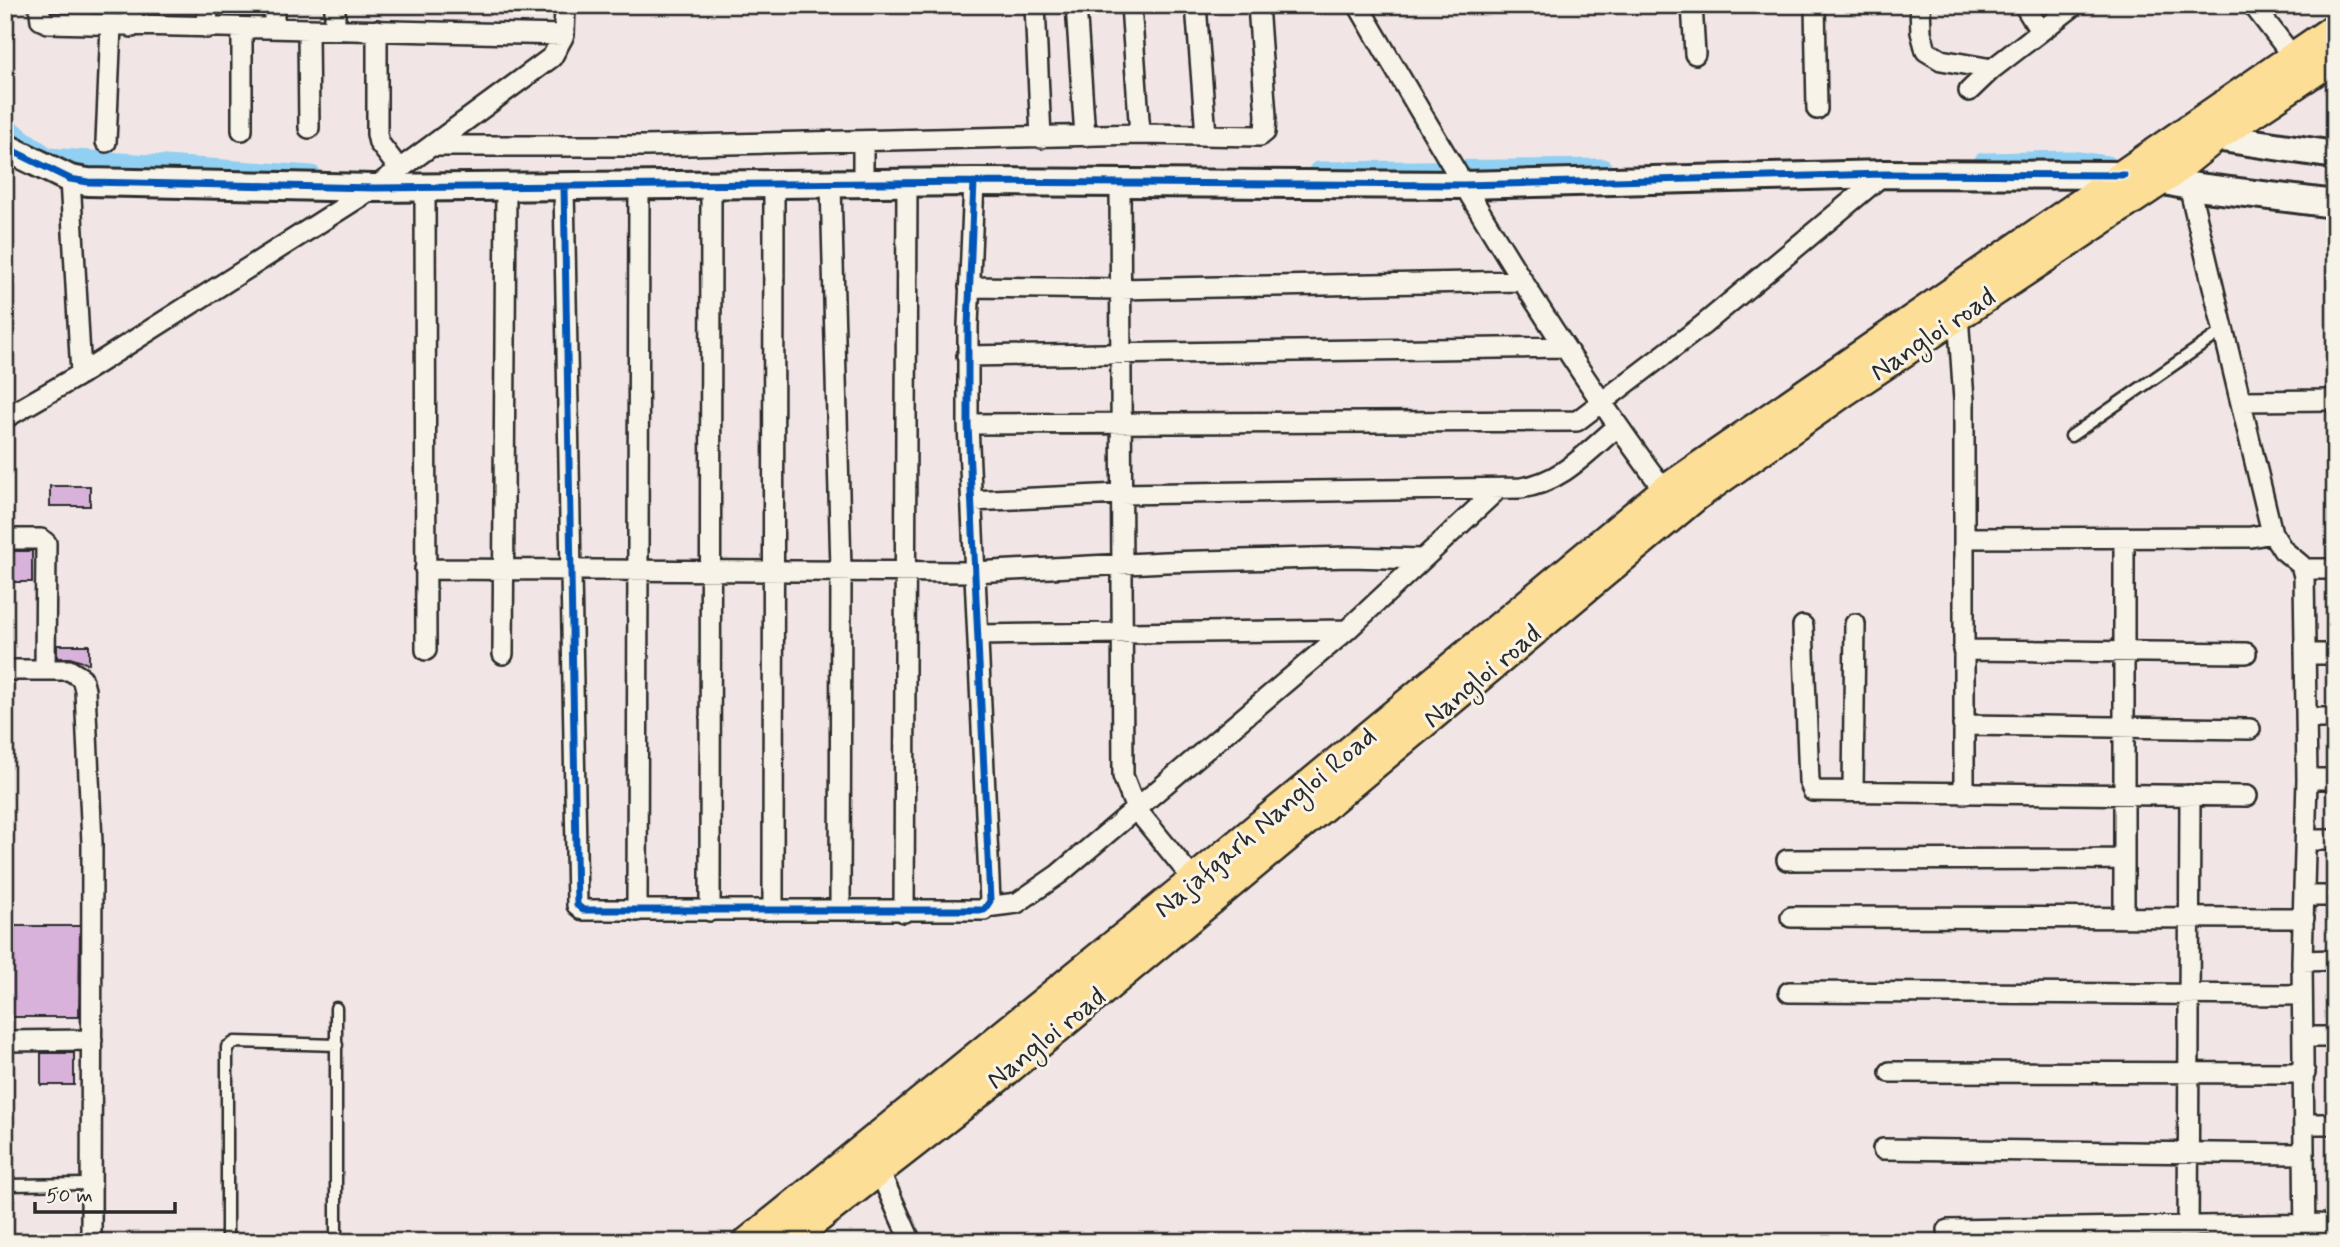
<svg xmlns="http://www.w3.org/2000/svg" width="2340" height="1247" font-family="Mynerve,sans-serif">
  <rect width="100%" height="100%" fill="#f1e6e5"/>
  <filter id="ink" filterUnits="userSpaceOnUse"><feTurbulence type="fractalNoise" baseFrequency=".0143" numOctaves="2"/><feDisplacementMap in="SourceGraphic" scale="14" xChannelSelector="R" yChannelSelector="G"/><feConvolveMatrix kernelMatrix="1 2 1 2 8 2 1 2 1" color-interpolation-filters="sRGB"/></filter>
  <g filter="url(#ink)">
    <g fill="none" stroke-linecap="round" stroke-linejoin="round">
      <path stroke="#91d0f2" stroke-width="19" d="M5,126L48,157L312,175
        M1983,162L2071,160L2107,165
        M1318,171L1603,168"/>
    </g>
    <path fill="#d8b2da" stroke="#2b2b2b" stroke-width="2" d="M50,486H90V506H50Z
      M5,551H32V582H5Z
      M57,645H89V664L70,658H57Z
      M5,926H80L79,1017H5Z
      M41,1053H74V1085H41Z"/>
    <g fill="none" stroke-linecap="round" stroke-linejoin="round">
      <g stroke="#2b2b2b" stroke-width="15">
        <path id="lane" d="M2071,436L2224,330
          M336,1008V1242
          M5,1185L91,1184
          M227,1242V1047L235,1042L337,1045"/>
      </g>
      <g stroke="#2b2b2b" stroke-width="24">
        <path id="street" d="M39,5L41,20L48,23L564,35
          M1035,5L1041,138
          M1076,5L1085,136
          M1131,5L1140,134
          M1196,5L1206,135
          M1358,5C1455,171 1550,337 1665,491
          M1692,5L1695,54
          M1815,5L1817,109
          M1920,5L1921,32L1926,51L1941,60L1992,69
          M2024,5L2040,31
          M2253,5L2293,57
          M132,27V5
          M207,28L208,5
          M274,28V5
          M335,29V5
          M308,30L309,128
          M377,30V134L379,143L400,170
          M1969,91L1992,69L2075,5
          M242,130V28
          M106,142L111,26
          M863,142V185
          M432,146H645L1140,134L1260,136L1265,132L1266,116L1258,5
          M70,179L81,374
          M1120,184L1123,776L1136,809L1201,889
          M831,185L841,570L840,910
          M2189,186L2272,533L2283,550L2301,565L2304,576L2307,779L2302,961L2305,1242
          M564,187L577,905L583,910H984L990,901L968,424V326L974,182
          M425,188L426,650
          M969,287L1119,289L1521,281
          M1958,315L1964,400V794
          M967,356L1565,347
          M2241,401L2335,400
          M5,418L81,374L374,188L552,57L564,35L565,5
          M968,424L1577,421L1703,325L1884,174
          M971,501L1120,494L1521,488C1562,482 1587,452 1617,427
          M1964,538L2251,537L2272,533
          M5,539H41L46,543L45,669
          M2124,539V917
          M425,569L974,572L1165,562L1350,557L1422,559
          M2303,569H2335
          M1803,626L1809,781L1813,791L2247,796
          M979,635L1347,630
          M1963,650L2246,653
          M503,654L506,187
          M2305,654H2335
          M5,670H69L82,678L85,690L92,843L91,1242
          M2307,718H2335
          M1963,725L2250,729
          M2307,779H2335
          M1853,791L1855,624
          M2306,840H2335
          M1787,860L2124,859
          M2304,896H2335
          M986,907L1017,903L1059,874L1347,630L1498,489
          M773,908L774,184
          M637,911L639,186
          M710,911L711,184
          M904,912L907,183
          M1791,917L2304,918
          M2302,961L2335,960
          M1789,992L2302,995
          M2304,1037H2335
          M5,1041L92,1040
          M1890,1072L2305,1073
          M2305,1124H2335
          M1883,1149L2304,1154
          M878,1168L911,1242
          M1948,1230L2335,1224
          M2188,1242L2190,795"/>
      </g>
      <g stroke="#2b2b2b" stroke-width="32">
        <path id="secondary" d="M2205,129L2215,137L2335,155
          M5,147L70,179L88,182L374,188L974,182L1463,185L1884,174L2124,175
          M2146,177L2189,186L2335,204"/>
      </g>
      <g stroke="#2b2b2b" stroke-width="35">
        <path id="primary" d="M749,1242L1194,881L1665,491L2335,29
          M786,1242L993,1081L1695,496L1844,391L2168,175L2215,137L2335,57"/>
      </g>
      <use href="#lane" stroke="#f7f3e8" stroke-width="10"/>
      <use href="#street" stroke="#f7f3e8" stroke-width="19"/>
      <use href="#secondary" stroke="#f7f3e8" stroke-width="26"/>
      <use href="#primary" stroke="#fdde96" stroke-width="30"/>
      <g stroke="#f7f3e8" stroke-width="11">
        <path id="cycleway" d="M5,147L70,179L88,182L374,188L974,182L1463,185L1884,174L2124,175
          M564,187L577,905L583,910H984L990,901L968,424V326L974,182"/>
      </g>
      <use href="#cycleway" stroke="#0057b8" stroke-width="7"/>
    </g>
  </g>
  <g text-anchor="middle" stroke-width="6" stroke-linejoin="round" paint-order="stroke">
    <g font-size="28" fill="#2b2b2b" stroke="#f7f3e8">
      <text transform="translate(1932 333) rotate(-34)" y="10">Nangloi road</text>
      <text transform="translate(1481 675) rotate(-40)" y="10">Nangloi road</text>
      <text transform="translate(1264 821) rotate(-40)" y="10">Najafgarh Nangloi Road</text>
      <text transform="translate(1045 1037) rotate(-39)" y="10">Nangloi road</text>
    </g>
  </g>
  <rect width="2340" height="1247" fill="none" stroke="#f7f3e8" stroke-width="28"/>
  <rect x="14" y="14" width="2312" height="1219" fill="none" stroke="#2b2b2b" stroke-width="2.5" filter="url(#ink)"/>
  <path d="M35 1202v10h140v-10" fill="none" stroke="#2b2b2b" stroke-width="3.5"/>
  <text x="46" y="1202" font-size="21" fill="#2b2b2b" stroke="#f7f3e8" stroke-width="5" paint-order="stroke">50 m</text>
</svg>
